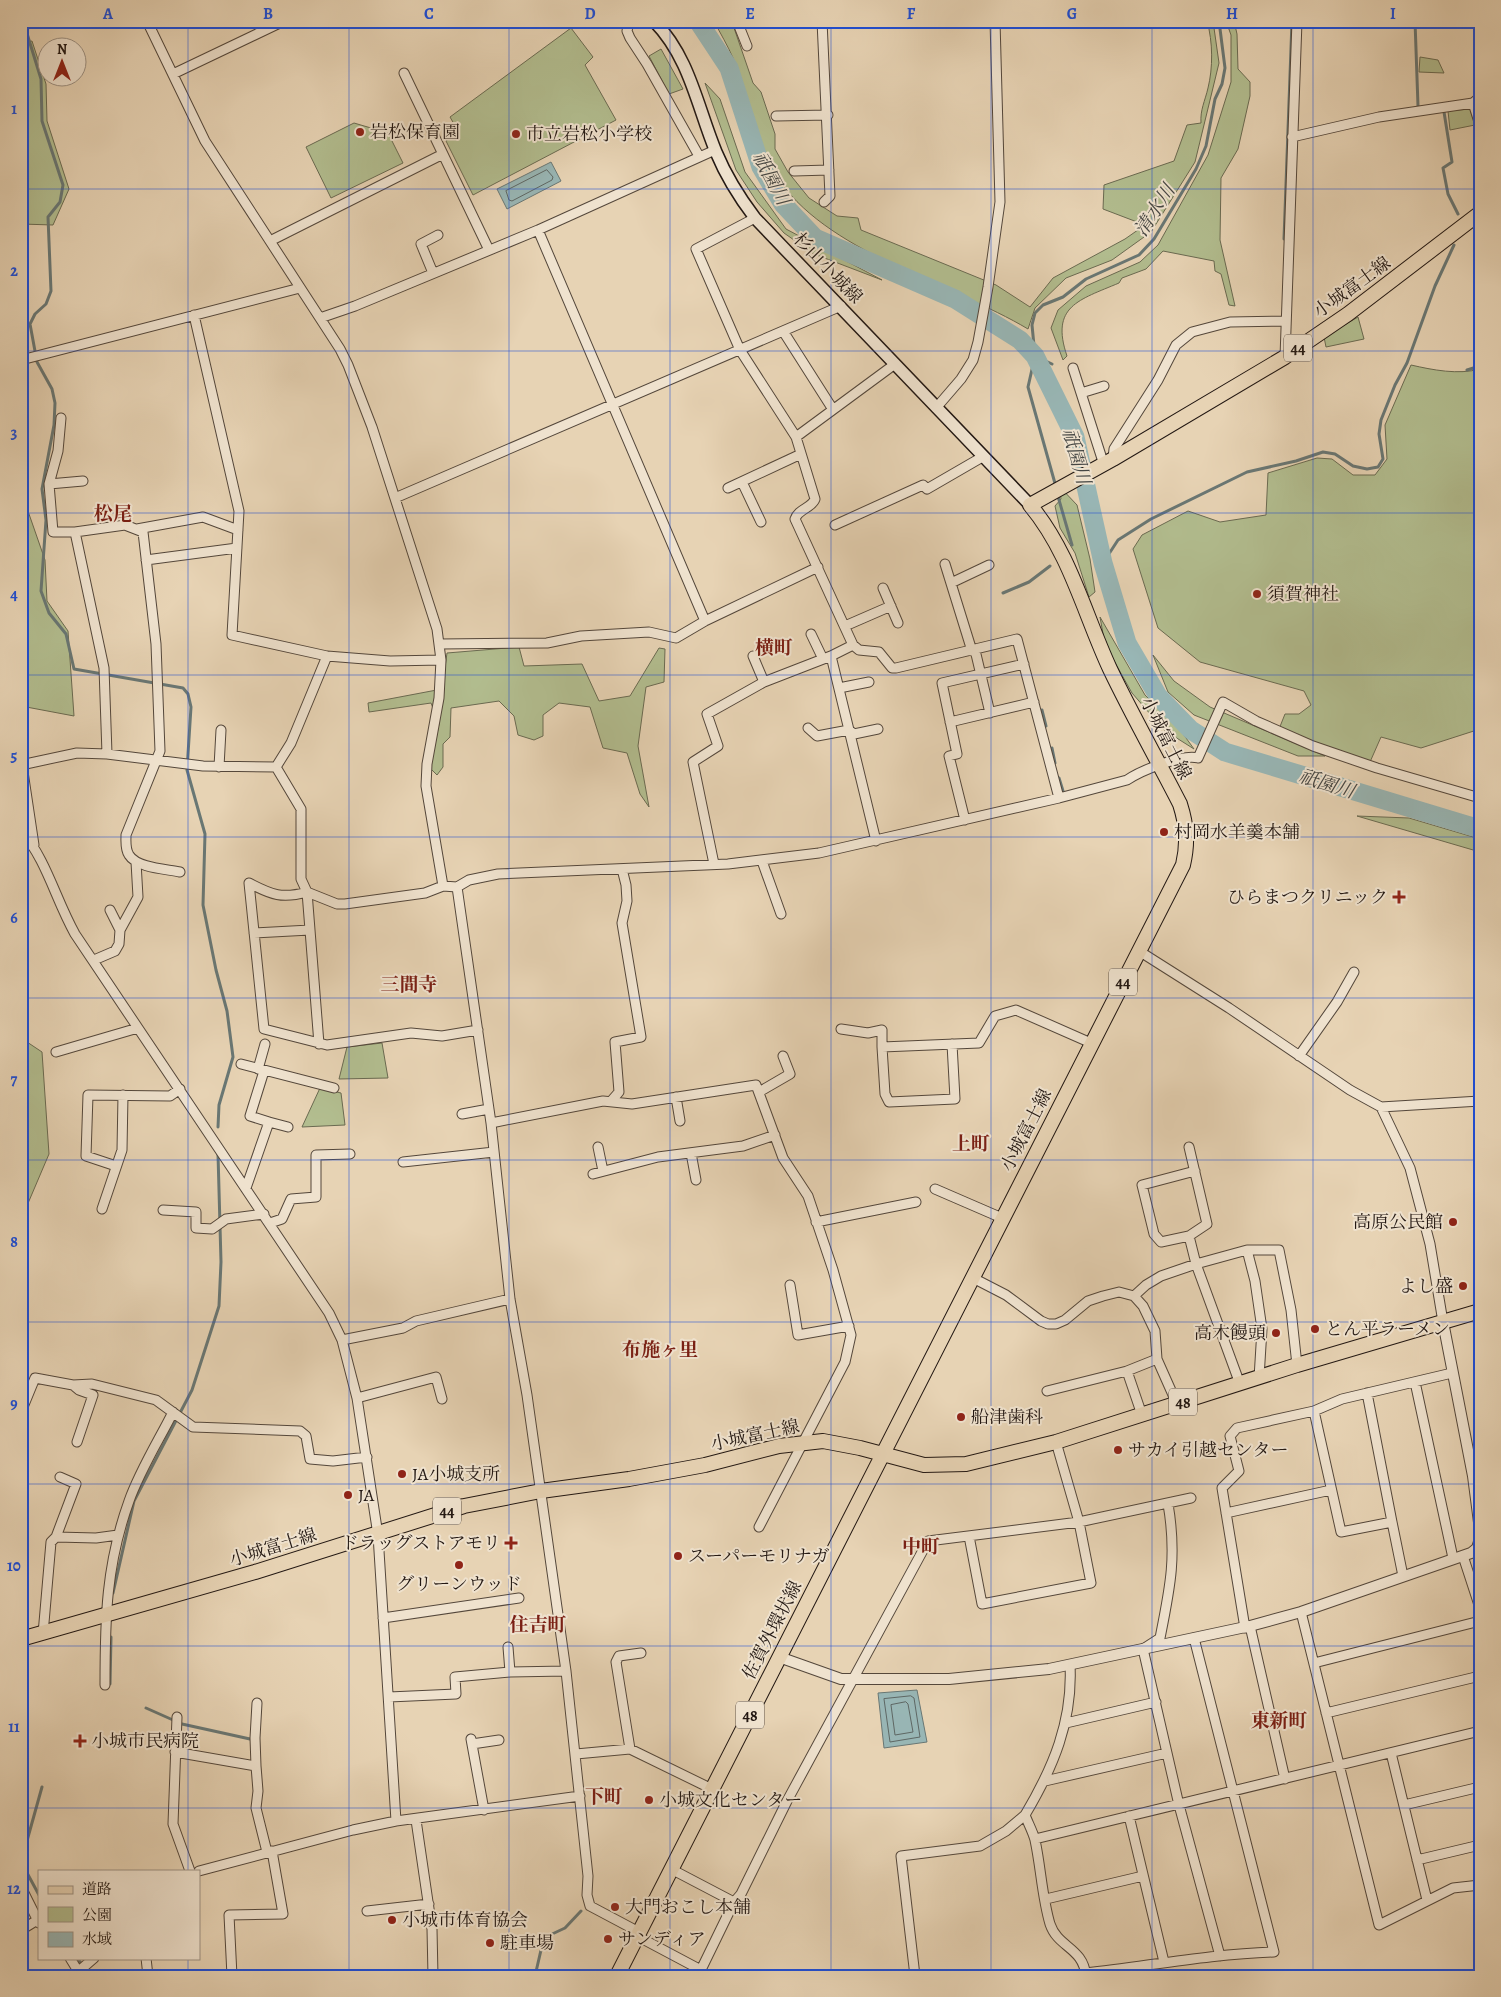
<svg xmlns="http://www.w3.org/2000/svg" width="1501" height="1997" font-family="Alegreya,'Noto Serif JP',serif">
  <rect width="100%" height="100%" fill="#e7d3b4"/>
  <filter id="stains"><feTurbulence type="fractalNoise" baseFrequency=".004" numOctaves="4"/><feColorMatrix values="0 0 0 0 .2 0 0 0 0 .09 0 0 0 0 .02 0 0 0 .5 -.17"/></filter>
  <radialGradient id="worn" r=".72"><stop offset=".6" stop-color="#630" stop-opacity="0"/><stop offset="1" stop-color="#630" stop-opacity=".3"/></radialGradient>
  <path fill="#b2bd8f" stroke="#6a6a51" d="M714,21H730L733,25L753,83L761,92L775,134V149L788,172L809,198L837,216L858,218L861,230L996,285L1030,307L1053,278L1125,239L1145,225L1103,209L1104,185L1174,161L1187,125L1201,123C1200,110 1205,101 1208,88C1213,68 1213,42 1207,21H1213L1219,63L1195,162L1151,232L1112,260L1066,278L1035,308L1028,329C953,284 822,251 776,175C754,139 748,97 733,58C728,46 720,33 714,21Z
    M1226,21H1234L1237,34L1238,69L1250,82V96L1238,149L1221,178L1220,240L1235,306L1229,305L1221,274L1215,271L1214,261L1163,251L1146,269L1122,278L1119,283C1079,300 1050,306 1067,356L1063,360L1051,328L1058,310L1086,286L1140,262L1158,245L1208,155L1231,82V35Z
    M571,28L593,57L585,65L616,120L473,195L446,141L458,131L450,117Z
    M32,41L46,84L47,121L69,189L53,225L21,224V43Z
    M661,49L683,89L669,94L649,56Z
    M1420,57L1438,60L1444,73L1419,72Z
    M705,83L720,99L745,172L786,229L882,280L814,254L784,233L757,202L736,170Z
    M1470,109L1475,125L1450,130L1448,111Z
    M354,123L388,133L403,163L331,198L306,147Z
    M1358,317L1364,339L1326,347L1324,337Z
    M1411,365C1433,370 1458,375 1480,369V729L1421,748L1381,737L1370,762L1279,729L1285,714H1299L1311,705L1304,691L1200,662L1158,628L1133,549L1142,535L1188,511L1220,522L1266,515L1268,473L1317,458L1332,459L1353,475H1375L1387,459L1385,425Z
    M1059,486L1077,505L1090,559L1095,592L1089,597L1075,553L1060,528L1055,506L1061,499Z
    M21,491L45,560L47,601L68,631L74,716L21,706Z
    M1100,617L1145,695L1181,731L1194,749L1164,730L1132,693L1105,645Z
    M519,647L524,666L582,664L599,701L630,696L659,648L665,649L664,682L646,687L638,746L649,807L640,794L627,753L603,748L590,707L559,703L543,715V736L534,740L518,735L514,716L499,701L451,708L450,737L443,744V767L437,775L430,768L439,724L431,703L369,712L368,703L442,689L447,653Z
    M1153,655L1174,681L1210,707L1325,756H1298L1194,715L1168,692Z
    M1357,816L1409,818L1480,839V852Z
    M21,1038L42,1052L49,1154L26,1208L21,1212Z
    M382,1043L388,1078L339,1079L347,1047Z
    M320,1088L341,1093L345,1125L302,1127Z"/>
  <path fill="#98b6b5" stroke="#697774" d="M551,162L561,181L507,209L497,189Z
    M917,1690L927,1742L884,1748L878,1693Z"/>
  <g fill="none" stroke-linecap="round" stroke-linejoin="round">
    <path stroke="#5e6764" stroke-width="1" d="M547,170L553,177L552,180L512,201L509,200L506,191Z
      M911,1696L914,1698L920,1737L890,1742L884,1699Z
      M906,1702L908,1704L913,1732L895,1735L891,1705Z"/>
    <path stroke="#697774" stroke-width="3" d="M1415,21L1418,106
      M25,27L41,79L42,121L63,185L60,202L48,217L51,291L46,304L35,314L30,324L37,362L52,389L55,403L54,425L42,489L46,520L41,591L49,613L66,634L74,669L183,688L188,694L191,707L187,770L205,834L203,905L216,970L227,1011L233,1057L219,1105L218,1127
      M1444,112L1452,162L1443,168L1448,194L1458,214
      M1284,239L1292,21
      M1035,356L1032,325L1035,313L1043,305L1063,297L1086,279L1139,255L1154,239L1196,169L1206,146L1215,99L1222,84L1225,68L1219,21
      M1052,364L1035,356L1028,387L1056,487
      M1467,370L1480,366
      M1057,493L1072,545
      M1103,563L1118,540L1151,519L1247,472L1296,461L1323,452L1335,454L1353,466L1367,469L1378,467L1383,459L1379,434L1381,420L1395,385L1407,363L1435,286L1454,245
      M1003,593L1029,582L1050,566
      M1042,710L1046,726
      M1052,748L1055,763
      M1059,778L1063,791
      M113,1593L134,1501L192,1390L219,1306L221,1262L218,1154
      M110,1684L111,1637
      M146,1708L182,1724L250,1739
      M39,1895L26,1871L23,1855L42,1787
      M78,1958L87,1976
      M535,1976L541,1950L550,1935L565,1928L581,1911"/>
    <path stroke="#98b6b5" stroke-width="19" d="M698,21L729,68L761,167L783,204L815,238L955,299L1020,340L1035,356L1075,437L1103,563L1127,643L1158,696L1191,730L1225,752L1480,829"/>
    <g stroke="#54473b" stroke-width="11">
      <path id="minor" d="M147,21L205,141L340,349L348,365L372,427L437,629L441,660L439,698L427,764L426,786L443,886
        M629,21L627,31L630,38L647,64L699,156
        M737,21L747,46
        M822,21L830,196L824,202
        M21,27L33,21
        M404,73L489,250
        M173,74L284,21
        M1473,103L1480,125
        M776,116L828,115
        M1292,137L1379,117L1473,103L1480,97
        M794,171L829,170
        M755,218L696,249L740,350L796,437L815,499C812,508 798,509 795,519L853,645L859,650L879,652L892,668H896L1017,639L1059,798
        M538,230L705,621
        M270,241L443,154
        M433,273L421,244L438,235
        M194,315L239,511L232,635L327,656L390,661L441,660
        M320,318L355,306L538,230L715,150
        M783,331L832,408
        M1285,357L1297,21
        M25,359L300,288
        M1073,368L1104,465
        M1081,393L1104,386
        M936,408L961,379L973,360L978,342L988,287L1000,202L995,21
        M61,418L58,451L49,484L53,532H75
        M796,437L895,364
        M1113,459L1114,449L1158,380L1176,345L1192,332L1230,322L1285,321
        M742,482L761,522
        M49,484L83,481
        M728,488L801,454
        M395,498L841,306
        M835,525L923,485L927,489L984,456
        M137,529L203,517L238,530
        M146,560L237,548
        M945,564L972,651
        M951,583L989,565
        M883,588L898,623
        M845,626L891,606
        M811,634L822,657
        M440,644L547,643L581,636L649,632L676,638L705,621L818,567
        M853,645L831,656L876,841
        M975,650L990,713
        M753,656L764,682
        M839,688L869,682
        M950,722L1034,702
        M808,728L817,736L849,730L854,734L878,729
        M107,754L104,668L75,532L125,525L143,532L156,644L160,751L126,835C126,842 125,849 129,855C137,868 166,869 180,872
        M21,765L77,753L107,754L203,766L276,767
        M219,767L221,730
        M276,767L301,809V879L307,892L337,904H345L425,893L443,886L457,887L469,880L498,874L728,864L819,853L1059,798L1127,780C1142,770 1182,754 1198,758L1223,702L1256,721L1313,746L1377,768L1480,798
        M276,767L291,743L327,656
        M1479,798L1480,770
        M965,820L949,756L957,754L942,683L1024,664
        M21,830C47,861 55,898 75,934L329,1313L342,1340L357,1398L378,1535L396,1821
        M21,845H34L22,765
        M762,861L781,914
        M714,864L693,762L718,746L707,714L764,682L831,656
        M249,883L264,1029L327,1045L411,1033L442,1036L478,1030
        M249,883C272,895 282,899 307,892L319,1044
        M457,887L491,1123L510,1299L527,1395L566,1671L588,1876L587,1895L590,1906L639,1932
        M110,910L120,930
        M254,933L310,930
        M1139,951L1229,1008L1350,1090L1381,1107L1480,1101
        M94,960L115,951L119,944L120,930L138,897L136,862
        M841,1029L868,1033L882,1030V1047L979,1043L995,1016L1016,1010L1091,1043
        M882,1047L885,1094L889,1102L955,1099L952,1044
        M56,1052L138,1028
        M1299,1056L1337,1002L1354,972
        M241,1064L334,1088
        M258,1069L265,1044
        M759,1092L790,1074L783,1056
        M676,1097L680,1121
        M612,1100L619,1092L615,1042L641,1037L622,923L627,901L626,885L622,869
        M1381,1107L1410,1168L1430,1244L1443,1322
        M462,1114L489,1109
        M269,1122L288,1127
        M491,1123L603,1101L632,1104L756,1085L783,1158L808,1196L833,1270L851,1335L845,1362L759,1527
        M598,1147L603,1171
        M1189,1147L1207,1224L1189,1236L1196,1264L1240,1384
        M691,1153L696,1180
        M403,1162L494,1152
        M116,1166L86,1156L88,1095L170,1096L180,1089
        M593,1174L658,1157L743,1146L775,1135
        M246,1188L269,1122L250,1116L264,1071
        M935,1189L1002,1218
        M102,1209L122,1150L123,1095
        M163,1210L196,1212V1228L212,1229L226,1219L264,1214
        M816,1222L916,1202
        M270,1223L282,1219L291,1199L316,1197V1155L350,1154
        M1189,1236L1161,1242L1154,1234L1142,1185L1195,1171
        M1247,1250L1255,1281L1262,1329L1259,1378
        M973,1278L1006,1295L1041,1321L1048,1324H1056L1065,1320L1088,1301L1103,1296L1119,1292L1134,1296L1143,1306L1155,1331L1157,1359L1177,1404
        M790,1285L798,1335L849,1326
        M1134,1296L1146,1285L1161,1276L1196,1264L1247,1250H1279L1291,1310L1297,1365
        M342,1340L403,1328L416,1321L510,1299
        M1415,1382L1453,1558
        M73,1385L79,1390L93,1395L77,1442
        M1047,1391L1127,1371
        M1367,1393L1392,1522
        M357,1398L436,1377L442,1399
        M1314,1411L1341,1532L1392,1522L1403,1576
        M21,1412L35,1378L73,1385L92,1384L156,1400L193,1427L300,1431L306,1436L310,1459L333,1461L367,1457
        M1142,1415L1127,1371L1157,1359
        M1168,1504C1177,1556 1170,1588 1160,1638L1143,1649L1179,1805L1220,1956
        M1226,1513L1331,1490
        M969,1536L982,1604L1091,1583L1079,1522L1191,1498
        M56,1537L96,1538L118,1535
        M1463,1556L1480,1608
        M1301,1612L1379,1925L1453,1888L1480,1885
        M383,1618L519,1598
        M1250,1626L1285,1779
        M1245,1628L1222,1488L1239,1471L1230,1436L1237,1428L1314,1411L1342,1399L1452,1373
        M43,1634L51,1542L56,1537L76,1484L60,1477
        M508,1647L510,1672
        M1314,1663L1480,1621
        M1070,1665C1073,1721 1053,1768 1025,1815C1028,1823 1033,1832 1035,1840C1041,1868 1042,1897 1050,1924C1058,1948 1083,1947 1086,1976
        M105,1685C105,1618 106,1565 129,1501C140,1470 159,1440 173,1412
        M389,1697L456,1694L455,1677L510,1672L566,1671
        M1326,1713L1480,1676
        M177,1717L173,1824L190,1871
        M1066,1723L1156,1702
        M471,1739L484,1810
        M472,1744L499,1740
        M630,1749L616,1662L619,1656L641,1653
        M175,1752L256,1766L258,1791L256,1808L267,1852
        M1391,1753L1427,1900
        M576,1754L630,1749L712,1789
        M256,1766L255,1738L257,1703
        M1045,1781L1167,1753
        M1404,1805L1480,1787
        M1129,1816L1164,1962
        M416,1820L432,1929L433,1976
        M1035,1839L1480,1731
        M1417,1860L1480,1845
        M671,1869L734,1902
        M199,1871L353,1830L396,1821L580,1796
        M21,1887L39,1923
        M1046,1899L1143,1876
        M367,1911L429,1904
        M21,1930L39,1919
        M637,1936L701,1970
        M70,1958L81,1976
        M146,1958L148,1976
        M79,1971L94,1958
        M1086,1973C1149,1966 1211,1954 1274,1952L1194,1638
        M232,1976L229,1915L283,1914L272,1851
        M698,1976L734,1902L741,1894L787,1801L928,1541L1079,1522L1056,1442
        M915,1976L901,1856L980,1846L1006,1831L1025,1815"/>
    </g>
    <g stroke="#54473b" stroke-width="12">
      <path id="tertiary" d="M1443,1322L1473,1476L1480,1530
        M779,1657L841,1679H949L1049,1669L1250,1626L1301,1612L1471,1553L1477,1548L1480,1539"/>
    </g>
    <g stroke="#231813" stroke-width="14">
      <path id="secondary" d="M654,21C690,58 697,106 716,152C726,176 739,197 755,218L1030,505"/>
    </g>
    <g stroke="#231813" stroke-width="16">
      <path id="primary" d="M21,1639L255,1572L464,1506L541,1491L629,1479L705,1465L779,1446L823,1441L860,1448L924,1465L966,1464L1056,1442L1297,1365L1480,1311
        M617,1976L1183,865C1188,843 1187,826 1180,804C1157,759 1132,715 1110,669C1084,613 1070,553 1030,505L1113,459L1285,357L1348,314L1480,213"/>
    </g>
    <use href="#minor" stroke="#efe2ce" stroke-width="9"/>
    <use href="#tertiary" stroke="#efe2ce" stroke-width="10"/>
    <use href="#secondary" stroke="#efe2ce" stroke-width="11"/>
    <use href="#primary" stroke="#e7d3b4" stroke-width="14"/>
  </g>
  <path fill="none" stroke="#1d4ed8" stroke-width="1" stroke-opacity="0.55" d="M188,21V1871M349,21V1976M509,21V1976M670,21V1976M831,21V1976M991,21V1976M1152,21V1976M1313,21V1976M21,189H1480M21,351H1480M21,513H1480M21,675H1480M21,837H1480M21,998H1480M21,1160H1480M21,1322H1480M21,1484H1480M21,1646H1480M21,1808H1480M188,1958V1976"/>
  <g fill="#8f2418" stroke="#efe2ce" stroke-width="2">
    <circle cx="360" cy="132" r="5"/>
    <circle cx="516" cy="134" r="5"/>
    <circle cx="1257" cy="594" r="5"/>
    <circle cx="1164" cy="832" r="5"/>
    <path d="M1396.5 889.5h5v5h5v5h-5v5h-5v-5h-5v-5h5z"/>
    <circle cx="1453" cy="1222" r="5"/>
    <circle cx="1463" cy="1286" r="5"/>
    <circle cx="1315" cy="1329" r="5"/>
    <circle cx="1276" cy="1333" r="5"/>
    <circle cx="961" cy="1417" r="5"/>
    <circle cx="1118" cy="1450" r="5"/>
    <circle cx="402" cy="1474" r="5"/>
    <circle cx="348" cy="1495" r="5"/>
    <path d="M508.5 1535.5h5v5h5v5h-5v5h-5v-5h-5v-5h5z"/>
    <circle cx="678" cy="1556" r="5"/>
    <circle cx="459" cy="1565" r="5"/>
    <path d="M77.5 1733.5h5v5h5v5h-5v5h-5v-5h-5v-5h5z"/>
    <circle cx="649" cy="1800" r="5"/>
    <circle cx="615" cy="1907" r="5"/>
    <circle cx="392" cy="1920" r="5"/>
    <circle cx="608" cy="1939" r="5"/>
    <circle cx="490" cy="1943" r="5"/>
  </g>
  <g text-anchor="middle" stroke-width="4" stroke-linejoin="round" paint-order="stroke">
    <g fill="#efe2ce" stroke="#60554b" stroke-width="1">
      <rect x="1284" y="334.5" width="28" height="27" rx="4"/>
      <rect x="1109" y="968.5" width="28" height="27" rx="4"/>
      <rect x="1169" y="1388.5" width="28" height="27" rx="4"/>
      <rect x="433" y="1497.5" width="28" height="27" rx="4"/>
      <rect x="736" y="1701.5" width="28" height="27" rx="4"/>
    </g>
    <g font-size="16" font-weight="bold" fill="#231813">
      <text x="1298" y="354">44</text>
      <text x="1123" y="988">44</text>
      <text x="1183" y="1408">48</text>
      <text x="447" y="1517">44</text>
      <text x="750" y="1721">48</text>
    </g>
    <g font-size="18" fill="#231813" stroke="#efe2ce" text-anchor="start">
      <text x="370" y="138">岩松保育園</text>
      <text x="526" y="140">市立岩松小学校</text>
      <text x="1267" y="600">須賀神社</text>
      <text x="1174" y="838">村岡水羊羹本舗</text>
      <text x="1388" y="903" text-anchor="end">ひらまつクリニック</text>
      <text x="1443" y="1228" text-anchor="end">高原公民館</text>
      <text x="1453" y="1292" text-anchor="end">よし盛</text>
      <text x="1325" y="1335">とん平ラーメン</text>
      <text x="1266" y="1339" text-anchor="end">高木饅頭</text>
      <text x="971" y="1423">船津歯科</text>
      <text x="1128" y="1456">サカイ引越センター</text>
      <text x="412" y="1480">JA小城支所</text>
      <text x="358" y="1501">JA</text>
      <text x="501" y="1549" text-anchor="end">ドラッグストアモリ</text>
      <text x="688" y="1562">スーパーモリナガ</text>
      <text x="459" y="1590" text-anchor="middle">グリーンウッド</text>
      <text x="91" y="1747">小城市民病院</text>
      <text x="659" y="1806">小城文化センター</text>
      <text x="625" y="1913">大門おこし本舗</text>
      <text x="402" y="1926">小城市体育協会</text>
      <text x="618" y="1945">サンディア</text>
      <text x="500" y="1949">駐車場</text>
    </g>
    <g font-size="18" fill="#231813" stroke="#efe2ce">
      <text transform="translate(828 268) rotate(46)" y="6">杉山小城線</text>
      <text transform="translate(1352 287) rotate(-36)" y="6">小城富士線</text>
      <text transform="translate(1166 738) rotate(63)" y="6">小城富士線</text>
      <text transform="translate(1026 1130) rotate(-63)" y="6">小城富士線</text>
      <text transform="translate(755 1435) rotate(-12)" y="6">小城富士線</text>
      <text transform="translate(273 1547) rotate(-17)" y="6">小城富士線</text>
      <text transform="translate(772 1630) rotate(-63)" y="6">佐賀外環状線</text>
    </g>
    <g font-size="19" font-style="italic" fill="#464744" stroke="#efe2ce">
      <text transform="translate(772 178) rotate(62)" y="7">祇園川</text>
      <text transform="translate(1154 210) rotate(-57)" y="7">清水川</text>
      <text transform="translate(1077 456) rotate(74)" y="7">祇園川</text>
      <text transform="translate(1327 783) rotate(17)" y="7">祇園川</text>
    </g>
    <g font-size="19" font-weight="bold" fill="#7a1f14" stroke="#efe2ce">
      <text x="113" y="520">松尾</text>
      <text x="774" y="654">横町</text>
      <text x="409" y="991">三間寺</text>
      <text x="971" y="1150">上町</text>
      <text x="660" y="1356">布施ヶ里</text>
      <text x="921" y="1553">中町</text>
      <text x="538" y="1631">住吉町</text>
      <text x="1279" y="1727">東新町</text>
      <text x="604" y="1803">下町</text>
    </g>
  </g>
  <rect width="1501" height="1997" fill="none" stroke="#e7d3b4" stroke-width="55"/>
  <rect x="38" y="1870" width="162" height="90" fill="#efe2ce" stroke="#9d9183"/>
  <rect x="48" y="1886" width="25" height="8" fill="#e7d3b4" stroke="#9d9183"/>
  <text x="82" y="1894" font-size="15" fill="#231813">道路</text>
  <rect x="48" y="1907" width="25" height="15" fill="#b2bd8f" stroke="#9d9183"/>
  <text x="82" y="1920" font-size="15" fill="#231813">公園</text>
  <rect x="48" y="1932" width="25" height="15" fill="#98b6b5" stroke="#9d9183"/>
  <text x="82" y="1944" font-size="15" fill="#231813">水域</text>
  <g transform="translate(62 62)"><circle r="24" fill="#efe2ce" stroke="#9d9183"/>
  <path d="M0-4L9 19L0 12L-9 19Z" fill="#8f2418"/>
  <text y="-8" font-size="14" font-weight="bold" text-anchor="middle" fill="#231813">N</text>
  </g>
  <rect x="28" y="28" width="1446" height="1942" fill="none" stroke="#1d4ed8" stroke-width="2"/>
  <g font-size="16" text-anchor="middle" font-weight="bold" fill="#1d4ed8">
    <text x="108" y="19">A</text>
    <text x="268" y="19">B</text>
    <text x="429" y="19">C</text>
    <text x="590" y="19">D</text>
    <text x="750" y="19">E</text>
    <text x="911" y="19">F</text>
    <text x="1072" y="19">G</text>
    <text x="1232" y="19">H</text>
    <text x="1393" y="19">I</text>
    <text x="14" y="114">1</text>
    <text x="14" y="276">2</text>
    <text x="14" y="438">3</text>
    <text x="14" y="600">4</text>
    <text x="14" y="761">5</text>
    <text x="14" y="923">6</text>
    <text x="14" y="1085">7</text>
    <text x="14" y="1247">8</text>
    <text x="14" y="1409">9</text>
    <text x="14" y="1571">10</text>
    <text x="14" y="1732">11</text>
    <text x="14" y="1894">12</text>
  </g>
  <rect width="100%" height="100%" filter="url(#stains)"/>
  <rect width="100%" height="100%" fill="url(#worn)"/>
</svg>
